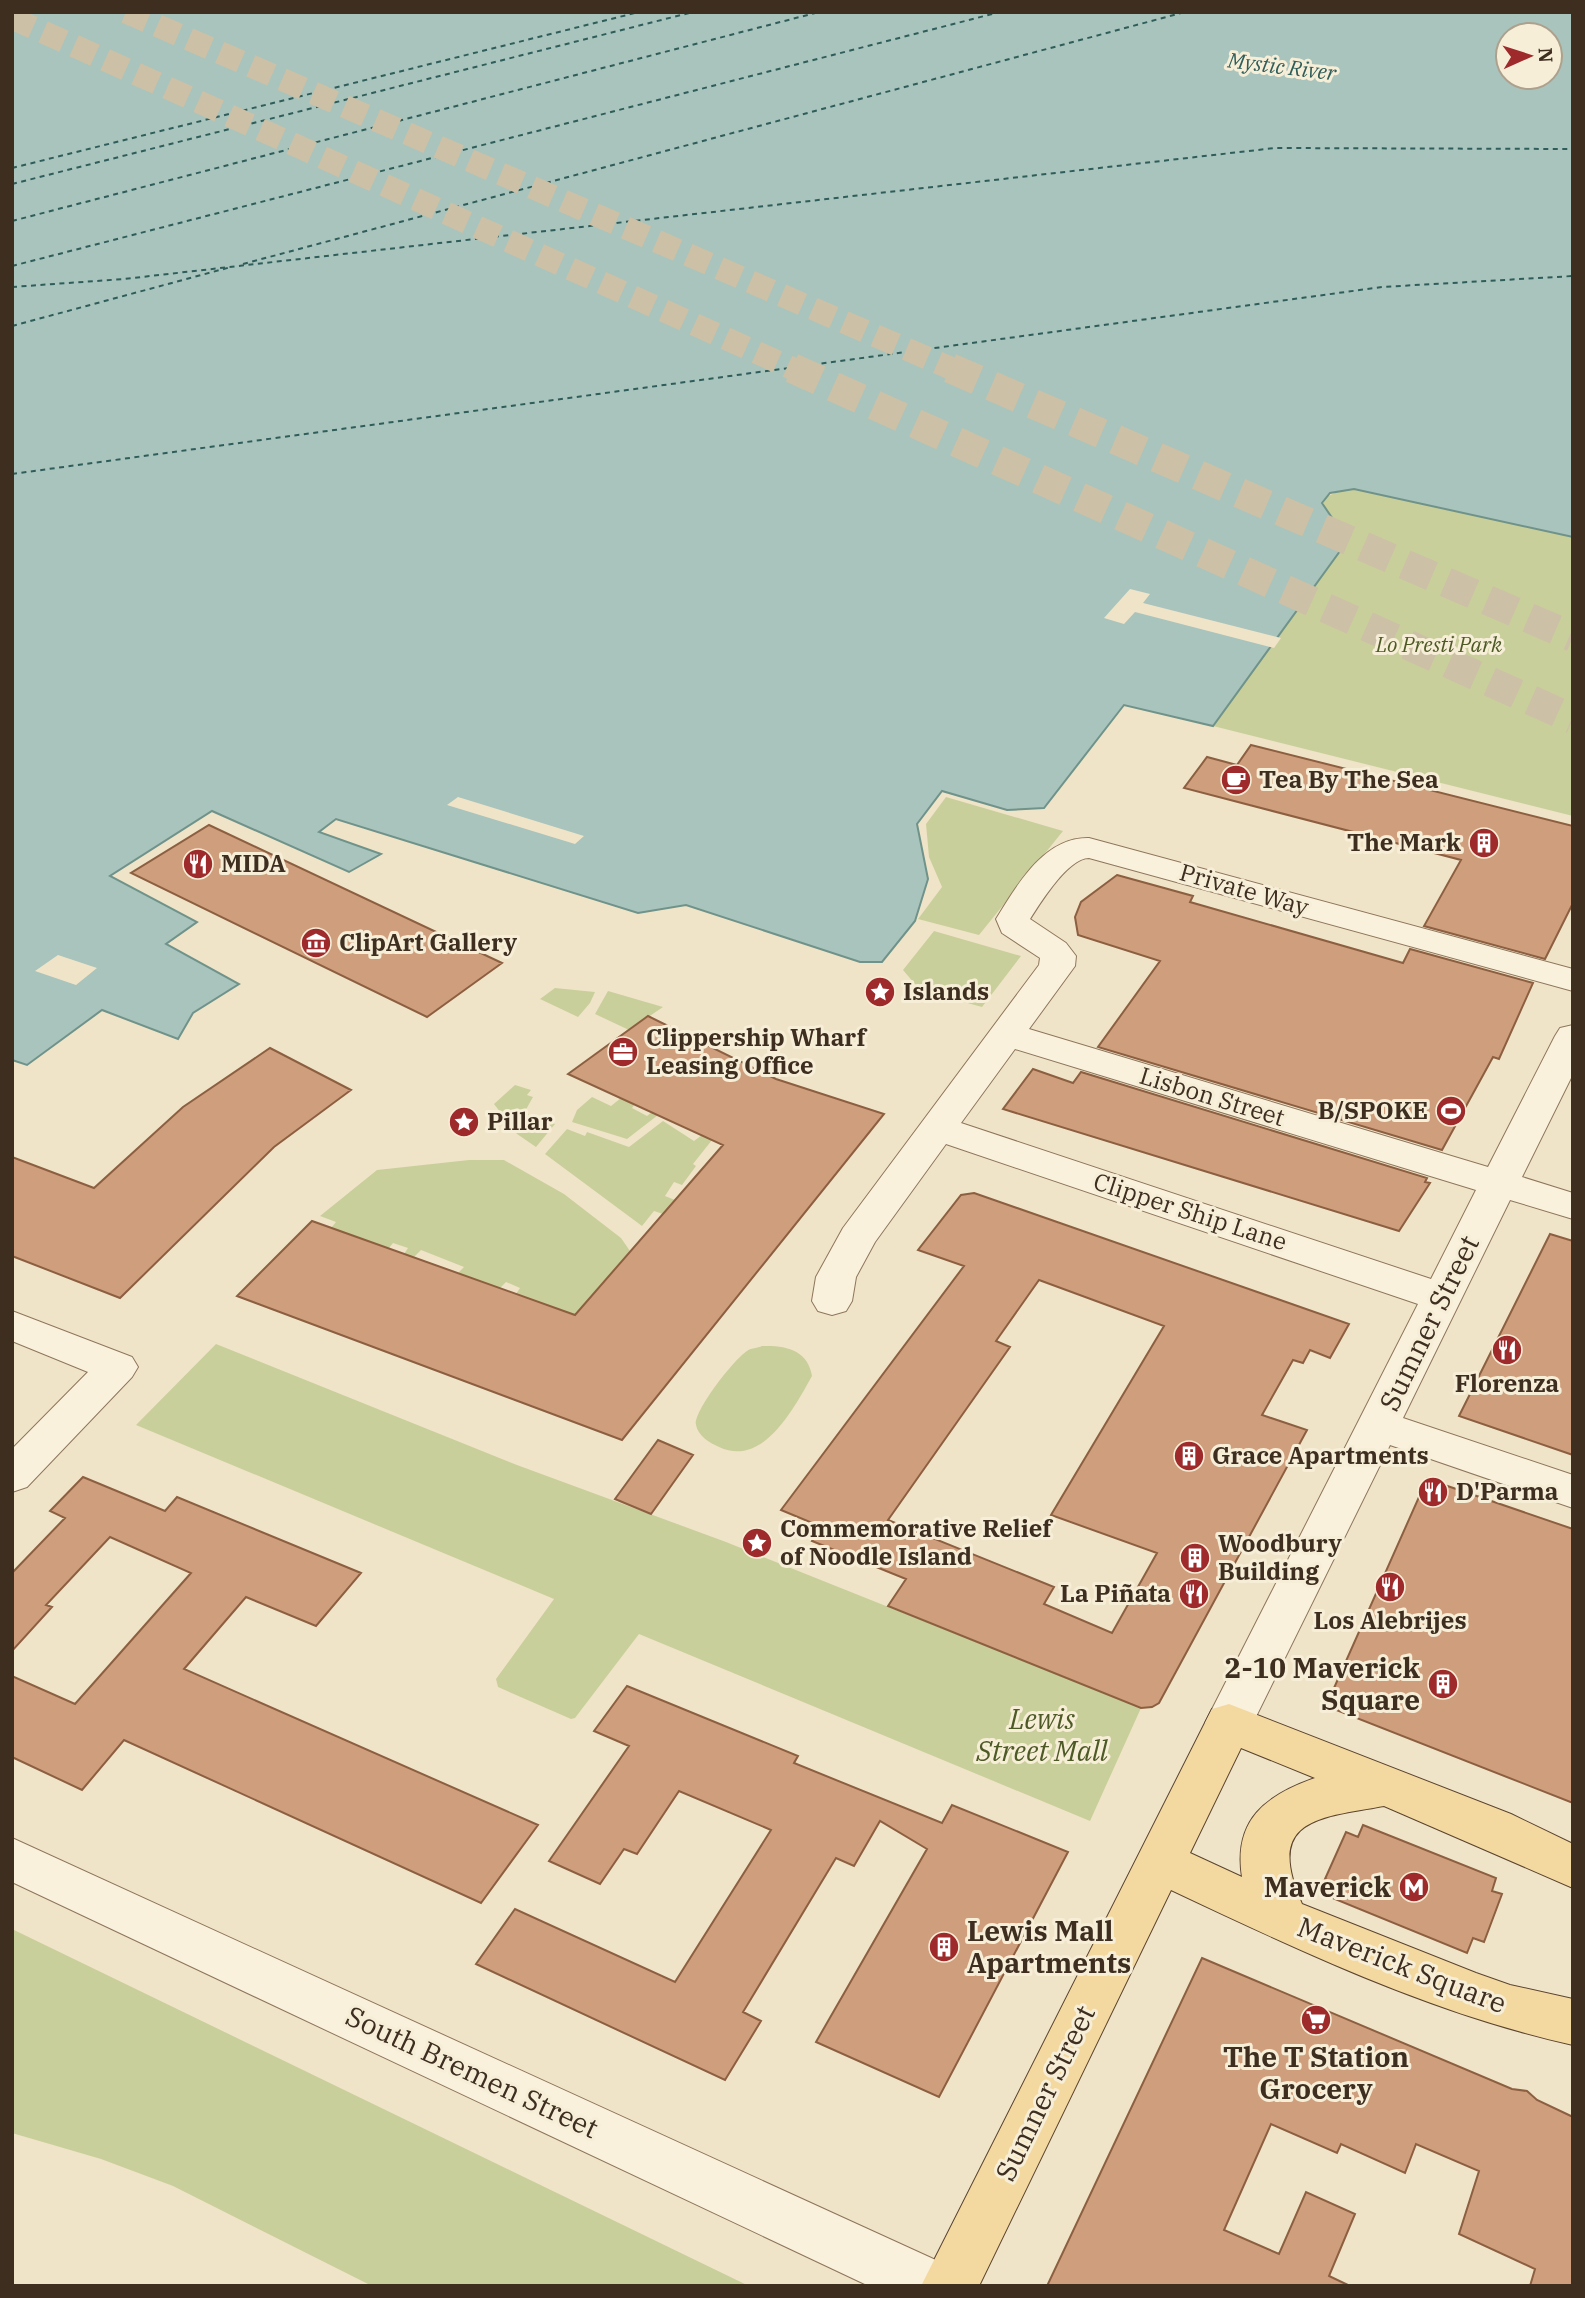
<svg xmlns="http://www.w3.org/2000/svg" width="1585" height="2298" font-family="'IBM Plex Serif',serif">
  <rect width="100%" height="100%" fill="#f0e4c8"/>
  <path fill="#c9cf9b" d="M1354,489L1573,537V816L1213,726L1340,551L1335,520L1323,506L1324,498L1341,490Z
    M946,797L1063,831L979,935L918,919L942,887L929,857L926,824Z
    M934,931L1021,956L982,1007L920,990L903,970Z
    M555,988L595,992L590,1003L578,1017L540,999Z
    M608,991L663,1007L629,1030L595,1014Z
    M515,1085L531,1090L527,1095L533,1097L524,1113L555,1124L536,1147L517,1134L494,1104Z
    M592,1097L611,1106L621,1098L635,1104L632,1108L647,1116L652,1112L658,1115L627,1139L572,1122L577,1110Z
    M663,1121L694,1141L702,1135L712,1140L693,1164L696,1166L682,1185L674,1182L665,1196L675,1200L663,1214L654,1211L642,1226L545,1154L567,1129L585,1136L587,1132L629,1147Z
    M469,1160H504L564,1194L621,1238L630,1251L575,1315L516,1294L520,1288L506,1282L500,1288L458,1273L464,1267L421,1250L414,1257L404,1254L408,1248L393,1243L389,1248L331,1228L336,1222L320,1216L377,1170Z
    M216,1344L517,1465L726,1542L1141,1708L1090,1821L639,1634L575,1718L571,1719L498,1687L496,1679L554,1599L136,1425Z
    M762,1346C786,1345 808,1350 812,1376C794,1408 763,1468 719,1447C710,1443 698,1436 696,1425C693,1412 734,1359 747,1351C750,1348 758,1348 762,1346Z
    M12,1929L749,2286H372L173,2186L101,2159L12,2133Z"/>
  <path fill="#a9c4bc" stroke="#6f938a" stroke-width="2" fill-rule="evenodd" d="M12,12H1573V537L1354,489L1330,493L1322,503L1345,537L1340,551L1213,726L1124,705L1044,808L1007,810L942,791L917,824L928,879L915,921L882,962H860L686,905L638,913L336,819L319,832L381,854L349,872L212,811L110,876L197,922L166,944L239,984L193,1013L178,1039L102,1010L27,1065L12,1060ZM1508,35H1550V77H1508Z"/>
  <path fill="#f0e4c8" d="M1130,589L1150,594L1143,603L1281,638L1274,648L1135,612L1124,624L1104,618Z
    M458,797L584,836L575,844L447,805Z
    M58,955L97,968L76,985L35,971Z"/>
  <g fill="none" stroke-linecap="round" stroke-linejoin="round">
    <path stroke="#2f5d5a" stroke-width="2" stroke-dasharray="5 4.5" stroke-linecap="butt" d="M12,168L639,12
      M12,184L693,12
      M12,221L819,12
      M243,264L1185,12
      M12,266L1000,12
      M12,287L124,279L1275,148L1573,149
      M12,326L231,267
      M12,474L1382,287L1573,276"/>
  </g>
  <path fill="#cf9f7d" stroke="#8d5f41" stroke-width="2" fill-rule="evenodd" d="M1251,745L1573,826V903L1545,959L1424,926L1461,860L1184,788L1207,757L1237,765Z
    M209,825L502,963L427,1017L131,873Z
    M1117,875L1193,896L1190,902L1403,963L1410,949L1533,983L1499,1059L1493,1057L1442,1150L1098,1047L1160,961L1078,935L1075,917L1081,902Z
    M648,1016L776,1079L884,1114L622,1440L237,1296L312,1221L575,1315L723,1145L568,1074Z
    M270,1048L351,1090L274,1147L120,1298L12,1256V1157L94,1188L183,1107Z
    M1033,1069L1073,1083L1081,1072L1427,1178L1425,1182L1430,1183L1399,1231L1003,1109Z
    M974,1193L1349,1324L1330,1358L1310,1350L1303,1363L1293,1360L1262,1415L1307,1430L1159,1703L1152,1707L1141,1708L888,1606L906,1579L812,1541L822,1527L781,1510L964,1266L918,1250L961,1195ZM1039,1280L1164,1326L1051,1515L1157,1553L1112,1633L1044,1604L1054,1587L888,1520L1010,1347L996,1341Z
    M1550,1234L1573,1241V1455L1459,1416Z
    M658,1440L693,1455L651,1514L615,1499Z
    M83,1477L165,1511L177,1497L361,1573L316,1626L246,1597L184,1669L538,1825L481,1903L124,1740L82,1790L12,1757V1676L75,1704L191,1573L110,1537L46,1605L52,1607L12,1651V1573L65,1518L50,1511Z
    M1427,1479L1573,1529V1803L1326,1706Z
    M627,1686L798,1756L794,1763L942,1823L952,1805L1068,1852L939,2097L816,2042L927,1849L880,1821L854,1866L836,1858L743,2012L761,2021L725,2080L476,1964L515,1909L675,1982L771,1830L679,1791L637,1854L624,1849L600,1884L549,1861L629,1746L594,1731Z
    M1363,1825L1496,1878L1492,1891L1502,1894L1484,1942L1473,1938L1467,1953L1330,1897L1336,1883L1325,1879L1346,1832L1358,1837Z
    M1202,1958L1512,2089L1527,2091L1537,2100L1573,2117V2286H1530L1535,2269L1459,2234L1479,2171L1416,2144L1405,2173L1341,2144L1337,2153L1271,2124L1224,2230L1279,2254L1306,2192L1355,2214L1329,2276L1350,2286H1047Z"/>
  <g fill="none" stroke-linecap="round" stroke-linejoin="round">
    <path stroke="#ccc0a6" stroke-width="23" stroke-dasharray="23 11" stroke-linecap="butt" d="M126,12L955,370
      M12,18L796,370"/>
    <path stroke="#ccc0a6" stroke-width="30" stroke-dasharray="30 15" stroke-linecap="butt" d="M792,368L1573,719
      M950,368L1573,637"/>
    <g stroke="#8d765c" stroke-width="2">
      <path id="minor" d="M1089,838L1573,969V991L1089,858C1068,858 1041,902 1030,919L1066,943L1076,956L1075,966L1029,1029L1488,1167L1555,1036L1560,1028L1573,1025V1074L1522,1177L1573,1193V1219L1510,1200L1403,1418L1573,1475V1508L1390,1445L1246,1737L1229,1742L1212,1737L1205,1723L1418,1304L946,1144L875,1242L856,1277L852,1301L846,1311L832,1315L818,1311L812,1301L816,1277L843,1228L1039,965L1040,958L1002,933L996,919C1017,885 1044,837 1089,838ZM1015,1049L1476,1190L1431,1279L961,1123Z
        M12,1311L132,1357L138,1367L132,1377L27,1487L12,1492V1449L88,1372L12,1341Z
        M12,1838L951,2267L959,2286H869L12,1882Z"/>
    </g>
    <g stroke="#5b4430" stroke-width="2">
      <path id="major" d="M1229,1704L1511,1814L1573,1844V1888L1384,1806C1319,1818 1264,1818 1302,1904L1476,1973L1510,1985L1573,1999V2045C1433,2014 1300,1951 1171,1890L979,2286H921L1212,1709ZM1241,1748L1315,1778C1266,1795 1233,1820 1242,1877L1190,1853Z"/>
    </g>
    <use href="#minor" fill="#faf1dc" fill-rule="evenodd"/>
    <use href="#major" fill="#f3d9a0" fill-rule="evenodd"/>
  </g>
  <defs>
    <g id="cafe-disc" transform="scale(1.575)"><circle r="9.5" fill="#9e2a2b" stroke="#f7eed8"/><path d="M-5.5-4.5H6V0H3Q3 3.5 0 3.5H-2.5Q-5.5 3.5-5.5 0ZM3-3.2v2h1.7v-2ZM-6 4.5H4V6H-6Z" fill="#fff"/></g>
    <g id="building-disc" transform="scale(1.575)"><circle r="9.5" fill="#9e2a2b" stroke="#f7eed8"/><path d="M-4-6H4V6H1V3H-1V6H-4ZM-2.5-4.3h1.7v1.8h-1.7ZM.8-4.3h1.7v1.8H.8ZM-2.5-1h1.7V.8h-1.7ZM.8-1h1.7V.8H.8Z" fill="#fff"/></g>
    <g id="restaurant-disc" transform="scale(1.575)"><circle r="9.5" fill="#9e2a2b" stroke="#f7eed8"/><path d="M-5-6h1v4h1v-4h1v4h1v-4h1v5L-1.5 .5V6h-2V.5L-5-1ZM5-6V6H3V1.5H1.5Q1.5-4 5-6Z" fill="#fff"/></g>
    <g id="museum-disc" transform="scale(1.575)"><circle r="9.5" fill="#9e2a2b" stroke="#f7eed8"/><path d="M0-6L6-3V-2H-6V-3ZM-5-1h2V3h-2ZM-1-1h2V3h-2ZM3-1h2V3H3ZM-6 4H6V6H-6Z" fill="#fff"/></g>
    <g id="sight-disc" transform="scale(1.575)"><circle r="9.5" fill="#9e2a2b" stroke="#f7eed8"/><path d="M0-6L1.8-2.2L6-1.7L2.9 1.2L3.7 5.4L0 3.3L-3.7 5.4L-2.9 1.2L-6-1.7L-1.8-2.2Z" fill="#fff"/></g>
    <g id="office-disc" transform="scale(1.575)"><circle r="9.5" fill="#9e2a2b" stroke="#f7eed8"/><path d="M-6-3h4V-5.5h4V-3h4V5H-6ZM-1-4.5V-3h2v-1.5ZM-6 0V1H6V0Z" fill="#fff"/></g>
    <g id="stadium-disc" transform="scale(1.575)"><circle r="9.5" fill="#9e2a2b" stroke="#f7eed8"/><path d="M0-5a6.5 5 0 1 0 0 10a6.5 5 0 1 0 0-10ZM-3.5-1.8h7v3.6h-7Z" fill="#fff"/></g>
    <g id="metro-disc" transform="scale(1.575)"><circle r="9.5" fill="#9e2a2b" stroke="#f7eed8"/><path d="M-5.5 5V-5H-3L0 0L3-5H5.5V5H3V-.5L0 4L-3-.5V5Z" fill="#fff"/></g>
    <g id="supermarket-disc" transform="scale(1.575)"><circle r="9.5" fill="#9e2a2b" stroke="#f7eed8"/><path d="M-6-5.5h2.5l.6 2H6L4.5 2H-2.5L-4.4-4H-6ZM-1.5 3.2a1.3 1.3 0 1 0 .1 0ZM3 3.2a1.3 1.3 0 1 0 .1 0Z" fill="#fff"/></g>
  </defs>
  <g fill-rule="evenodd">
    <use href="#cafe-disc" x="1236" y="780"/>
    <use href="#building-disc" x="1484" y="843"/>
    <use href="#restaurant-disc" x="198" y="864"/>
    <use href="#museum-disc" x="316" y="943"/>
    <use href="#sight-disc" x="880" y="992"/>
    <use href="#office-disc" x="623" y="1052"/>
    <use href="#stadium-disc" x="1451" y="1111"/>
    <use href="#sight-disc" x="464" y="1122"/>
    <use href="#restaurant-disc" x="1507" y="1350"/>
    <use href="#building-disc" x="1189" y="1456"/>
    <use href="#restaurant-disc" x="1433" y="1492"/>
    <use href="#sight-disc" x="757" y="1543"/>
    <use href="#building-disc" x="1195" y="1558"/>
    <use href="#restaurant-disc" x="1390" y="1587"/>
    <use href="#restaurant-disc" x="1194" y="1594"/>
    <use href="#building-disc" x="1443" y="1684"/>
    <use href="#metro-disc" x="1414" y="1887"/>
    <use href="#building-disc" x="944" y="1947"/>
    <use href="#supermarket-disc" x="1316" y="2020"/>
  </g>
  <g text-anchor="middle" stroke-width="6" stroke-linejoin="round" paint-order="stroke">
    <g font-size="21" font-style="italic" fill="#2f5d5a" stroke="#f7eed8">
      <text transform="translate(1282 67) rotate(7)" y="7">Mystic River</text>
    </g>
    <g font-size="21" font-style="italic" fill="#4d5a26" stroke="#f7eed8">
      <text x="1439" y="652">Lo Presti Park</text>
    </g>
    <g font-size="24" font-weight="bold" fill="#3d2e20" stroke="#f7eed8" text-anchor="start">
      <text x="1259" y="788">Tea By The Sea</text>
      <text x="1461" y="851" text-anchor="end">The Mark</text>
      <text x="221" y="872">MIDA</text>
      <text x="339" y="951">ClipArt Gallery</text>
      <text x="903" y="1000">Islands</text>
      <text x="646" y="1046">Clippership Wharf<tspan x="646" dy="28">Leasing Office</tspan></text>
      <text x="1428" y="1119" text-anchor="end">B/SPOKE</text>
      <text x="487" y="1130">Pillar</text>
      <text x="1507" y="1392" text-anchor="middle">Florenza</text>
      <text x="1212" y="1464">Grace Apartments</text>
      <text x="1456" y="1500">D'Parma</text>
      <text x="780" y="1537">Commemorative Relief<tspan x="780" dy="28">of Noodle Island</tspan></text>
      <text x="1218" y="1552">Woodbury<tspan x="1218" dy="28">Building</tspan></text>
      <text x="1171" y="1602" text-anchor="end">La Piñata</text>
      <text x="1390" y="1629" text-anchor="middle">Los Alebrijes</text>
    </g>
    <g font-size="24" fill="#3d2e20" stroke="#f7eed8">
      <text transform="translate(1244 890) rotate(16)" y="8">Private Way</text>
      <text transform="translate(1212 1097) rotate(17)" y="8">Lisbon Street</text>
      <text transform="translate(1190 1212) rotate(18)" y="8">Clipper Ship Lane</text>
    </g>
    <g font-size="28" fill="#3d2e20" stroke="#f7eed8">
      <text transform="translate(1429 1323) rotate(-64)" y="10">Sumner Street</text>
      <text transform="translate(1402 1965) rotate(21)" y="10">Maverick Square</text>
      <text transform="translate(472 2072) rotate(25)" y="10">South Bremen Street</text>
      <text transform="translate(1045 2093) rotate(-64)" y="10">Sumner Street</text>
    </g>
    <g font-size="28" font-weight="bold" fill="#3d2e20" stroke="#f7eed8" text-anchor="end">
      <text x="1420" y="1678">2-10 Maverick<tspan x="1420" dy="32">Square</tspan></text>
      <text x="1391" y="1897">Maverick</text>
      <text x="967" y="1941" text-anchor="start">Lewis Mall<tspan x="967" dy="32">Apartments</tspan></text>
      <text x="1316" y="2067" text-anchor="middle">The T Station<tspan x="1316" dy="32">Grocery</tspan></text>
    </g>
    <g font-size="28" font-style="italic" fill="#4d5a26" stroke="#f7eed8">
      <text x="1042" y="1729">Lewis<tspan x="1042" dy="32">Street Mall</tspan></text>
    </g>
  </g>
  <rect width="1585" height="2298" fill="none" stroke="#3d2e20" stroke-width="28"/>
  <g transform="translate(1529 56) rotate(87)"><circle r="33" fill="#f7eed8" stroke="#ada18e" stroke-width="2"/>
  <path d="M0-5L12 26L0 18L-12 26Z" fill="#9e2a2b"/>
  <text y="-10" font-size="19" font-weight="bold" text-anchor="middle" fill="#3d2e20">N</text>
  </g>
</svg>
